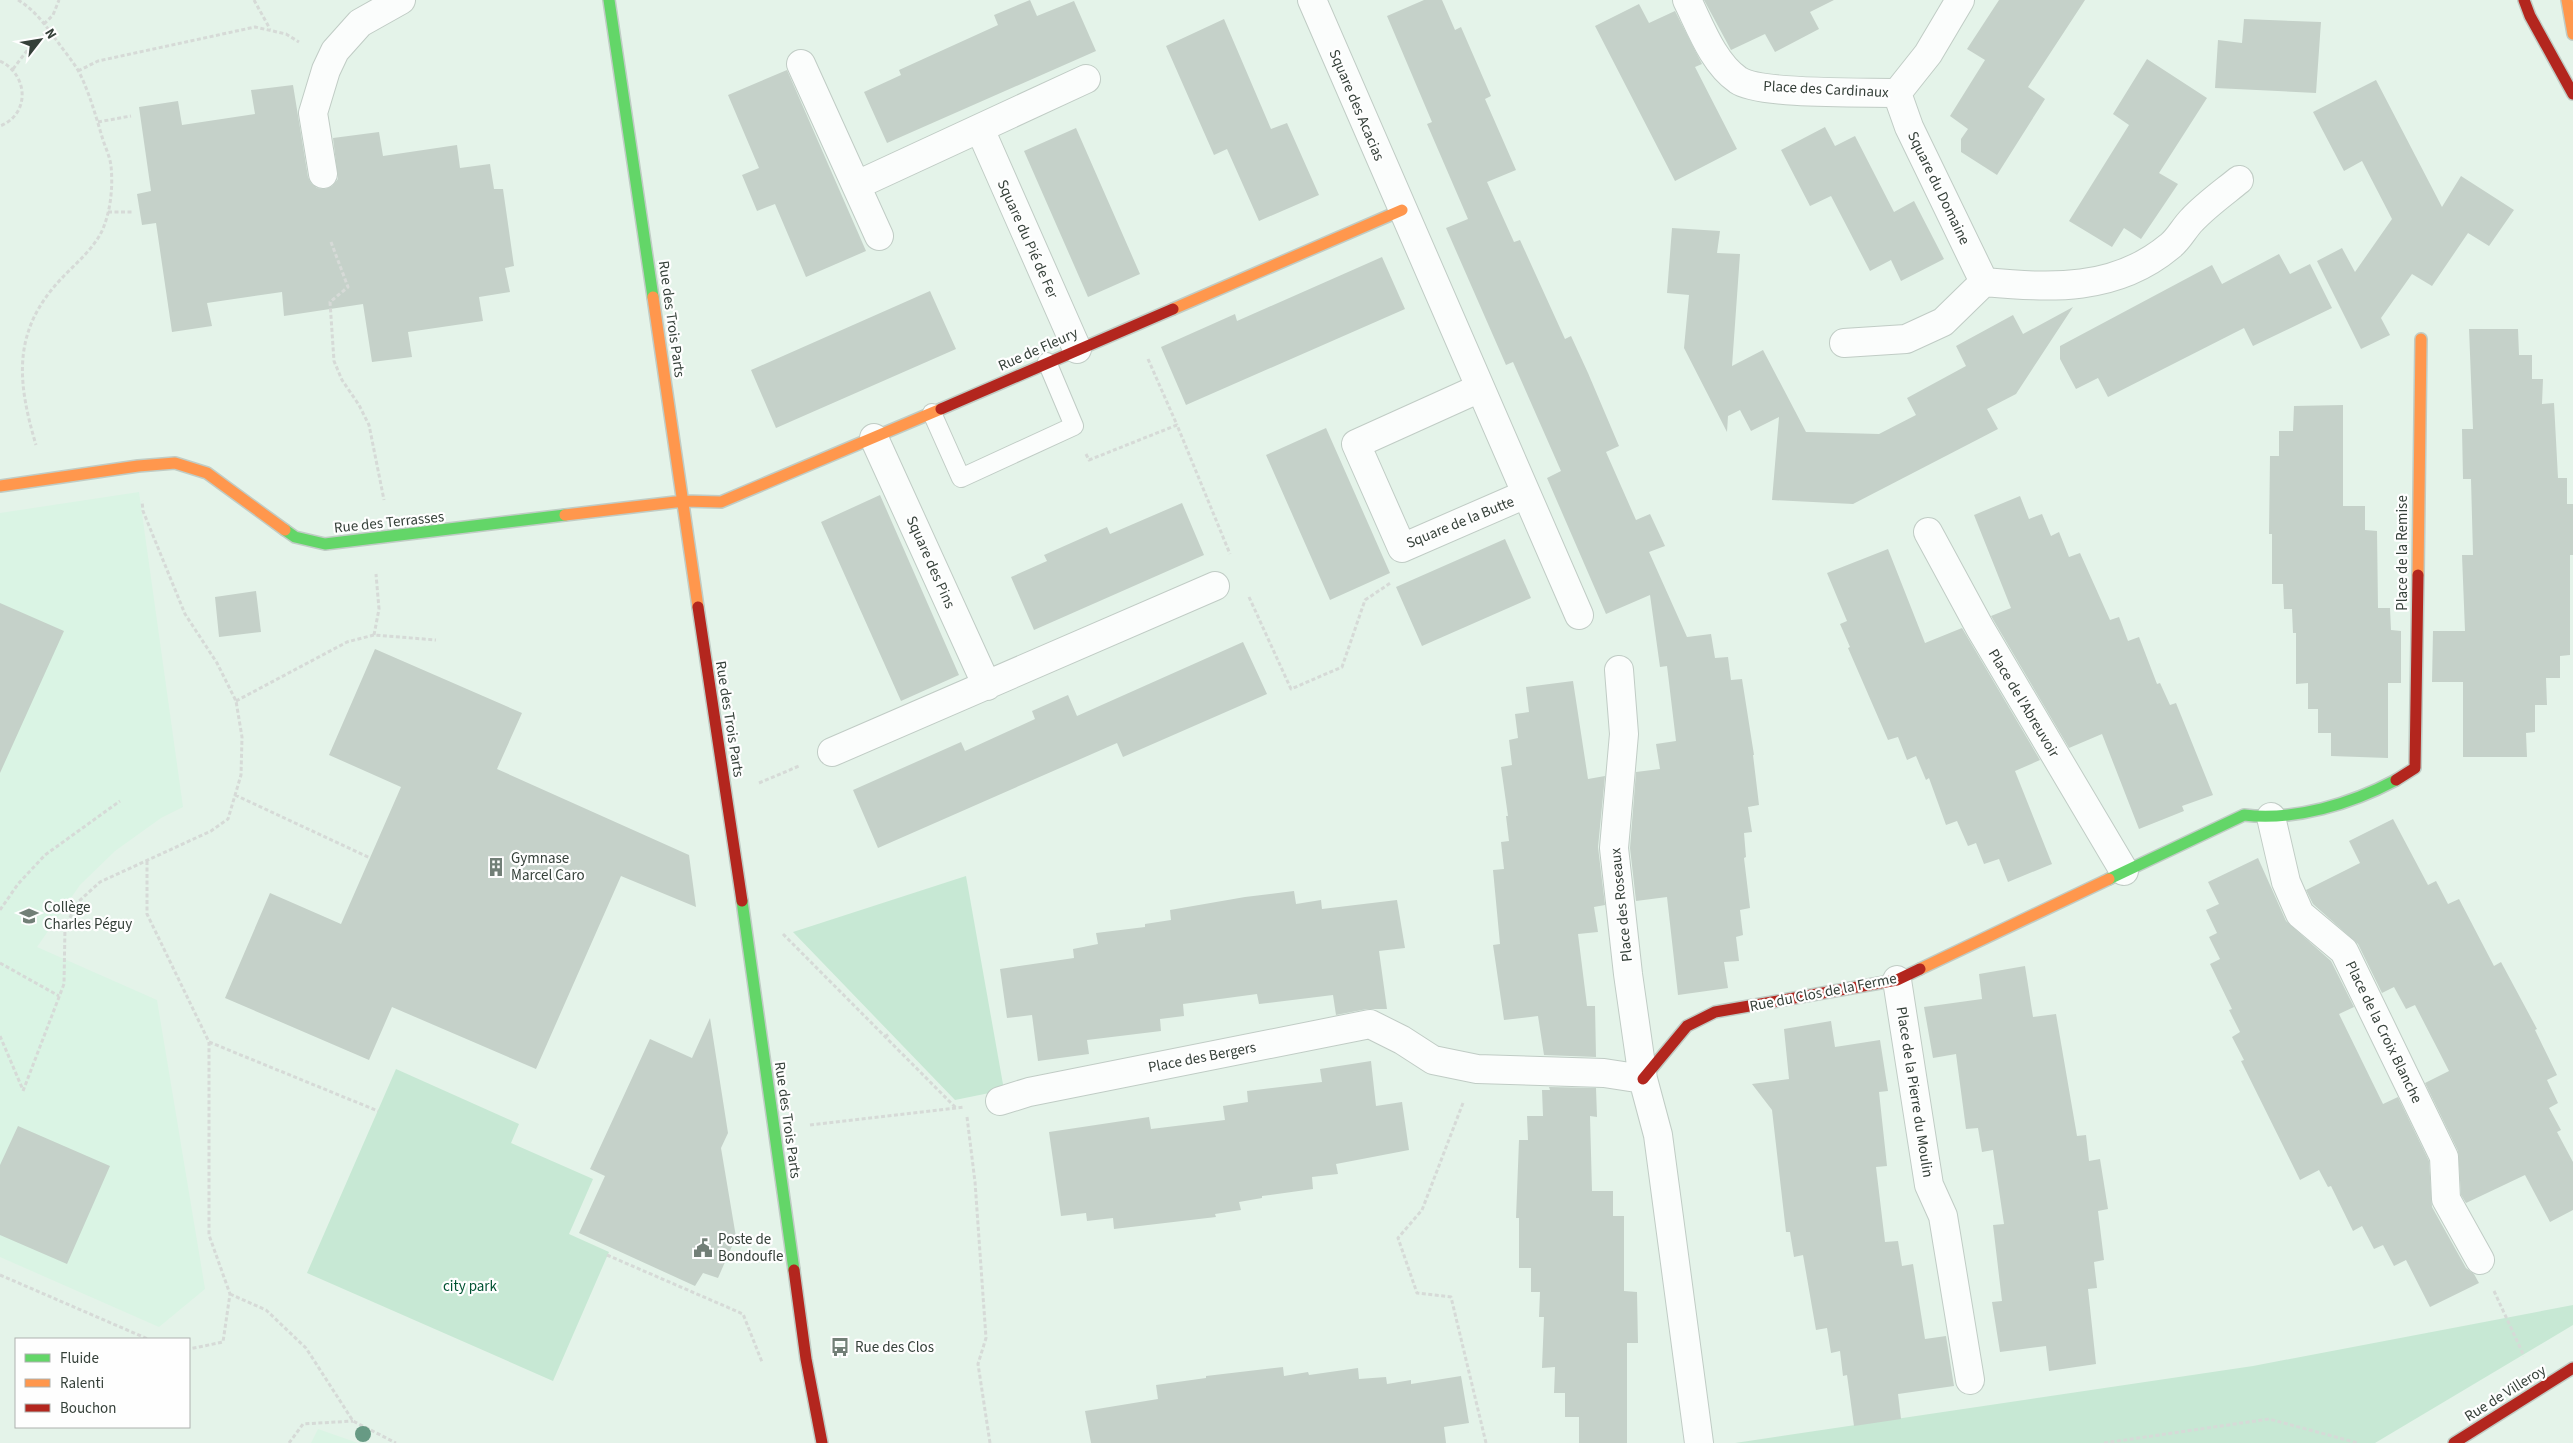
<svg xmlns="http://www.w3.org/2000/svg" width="2573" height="1443" font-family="'Source Sans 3',sans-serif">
  <rect width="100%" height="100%" fill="#e4f3e9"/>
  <path fill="#daf4e4" d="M139,492L183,807L161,818L115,851L80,885L37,947L157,1000L205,1289L159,1327L0,1257V513Z
    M318,1429L358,1443H311Z"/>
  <path fill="#c7e8d4" d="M966,876L1004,1090L955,1100L793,932Z
    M396,1069L519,1124L511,1143L593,1179L569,1234L609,1252L553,1381L307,1273Z
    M2573,1305V1325L2375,1443H1735L2253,1366Z"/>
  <path fill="#c5d1c9" d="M1030,0L1037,16L1074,1L1096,51L887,143L864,92L901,75L899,70L998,25L994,15Z
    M1424,0H1442L1455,30L1461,27L1491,96L1485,99L1516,170L1487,182L1514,242L1520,240L1565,339L1571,336L1588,373L1619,446L1606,452L1636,520L1650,514L1665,546L1649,552L1687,637L1711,634L1715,658L1728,657L1731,680L1742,679L1754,755H1753L1759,805L1748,807L1752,832L1744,833L1746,857L1744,858L1750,908L1740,910L1743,935L1736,937L1739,961L1724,962L1728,988L1678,995L1667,897L1636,901L1630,848L1636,772L1660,769L1656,744L1676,741L1667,666L1660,667L1650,595L1606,614L1547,478L1561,471L1513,362L1506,365L1446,228L1468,219L1427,124L1432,122L1387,16Z
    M1704,0H1834L1810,12L1819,29L1775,52L1765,34L1731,50Z
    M1999,0H2085L2028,87L2045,99L1997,175L1961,152V139L1968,129L1950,116L1985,60L1967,49Z
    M1639,4L1649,23L1675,11L1702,64L1695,67L1737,149L1675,181L1595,26Z
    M1224,19L1271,129L1287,123L1319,195L1259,221L1227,149L1214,155L1166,46Z
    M2244,19L2321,22L2316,93L2215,88L2218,40L2242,43Z
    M2147,59L2207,98L2159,173L2178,184L2141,239L2124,228L2112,247L2069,221L2129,125L2113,114Z
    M787,70L866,251L806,277L775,204L757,211L742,175L759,168L728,95Z
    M2376,80L2442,207L2461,176L2514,210L2489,246L2468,233L2432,286L2412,274L2381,318L2390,335L2361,349L2317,261L2342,248L2355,272L2392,219L2362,161L2344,171L2313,112Z
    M293,85L308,177L311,183L317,188L325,189L332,186L338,179L333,138L379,132L383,156L457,145L460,168L490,164L494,189H503L514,266L505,268L510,292L479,297L483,321L408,332L412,357L372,362L363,304L284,316L282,292L207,303L212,326L172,332L156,223L142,225L137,194L151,191L139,107L178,101L182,125L255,114L251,90Z
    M1825,127L1835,146L1855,136L1894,212L1914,201L1944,259L1901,281L1891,260L1870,271L1831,196L1810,206L1781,150Z
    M1076,128L1140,274L1088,297L1024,151Z
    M1672,228L1720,231L1717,253L1740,254L1732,366L1763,350L1806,432L1879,434L1916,415L1907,398L1966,366L1956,346L2013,315L2023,334L2073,307L2016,394L1987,409L1998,429L1853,504L1772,500L1779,417L1751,431L1740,410L1728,416L1727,432L1684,348L1689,295L1667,293Z
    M2279,254L2290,274L2310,264L2332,308L2253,346L2244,328L2108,397L2098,378L2076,389L2060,359V346L2212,265L2222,284Z
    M1382,257L1405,309L1186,405L1161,347L1235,314L1237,321Z
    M930,291L956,349L776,428L751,370Z
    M2469,329H2518L2519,355H2532V379H2543L2542,404L2554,403L2558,478H2567V504H2573V555H2570V655L2560,656V678H2546L2547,705H2535V732L2526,733L2527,757H2463V682H2432L2433,631H2465L2462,555H2473L2471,479H2463L2462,429H2473Z
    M2343,405V506H2365V530L2377,531L2378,608H2390L2391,630L2401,631V683H2388V758L2331,756V733H2318V709H2308V683L2296,684V633H2293L2292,609H2284L2283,584H2272V534H2269L2270,456H2279V431H2293L2294,406Z
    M1326,428L1390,573L1330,600L1266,455Z
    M880,495L959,675L901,701L821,522Z
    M2020,496L2029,519L2042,514L2051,536L2059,532L2069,557L2080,553L2110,620L2119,617L2128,641L2139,637L2157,684L2160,683L2170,705L2176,703L2213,795L2182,806L2184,811L2139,829L2102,734L2069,748L1991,616L2011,608L1974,515Z
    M1182,503L1204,555L1034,630L1011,577L1047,561L1044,555L1107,527L1110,534Z
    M1505,539L1531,598L1422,646L1396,587Z
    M1888,549L1925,643L1962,628L2040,760L2015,771L2052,864L2008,882L1999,859L1984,864L1976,843L1968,846L1957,821L1946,825L1929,778L1926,780L1916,756L1907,760L1898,737L1888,740L1848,648L1850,647L1840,624L1847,621L1827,573Z
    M256,591L261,632L219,637L215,597Z
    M0,603L64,631L0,773Z
    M1243,642L1267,694L1123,757L1117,743L878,848L853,790L961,742L965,751L1035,719L1032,711L1068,695L1077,716Z
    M375,649L522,713L497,769L689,855L696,907L621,876L536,1069L392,1007L369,1060L225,998L270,893L341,924L401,787L329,755Z
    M1573,681L1588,779L1605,776L1598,847L1605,905L1594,907L1598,932L1578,934L1587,1006H1595L1596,1057L1544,1055L1538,1016L1504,1020L1493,945L1500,944L1493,870L1504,869L1501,842L1509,841L1506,816H1508L1501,767L1512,765L1509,740L1518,738L1515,714L1529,712L1526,687Z
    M2393,819L2428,885L2436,881L2448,904L2459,899L2494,966L2501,962L2537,1029L2535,1030L2557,1075L2547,1080L2558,1103L2549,1108L2561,1130L2557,1132L2573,1162V1210L2550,1222L2525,1175L2466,1203L2461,1195L2458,1151L2425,1083L2449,1071L2415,1005L2406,1009L2394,987L2382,993L2358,944L2313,904L2306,890L2360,863L2349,841Z
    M2258,858L2286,921L2331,961L2354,1007L2339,1014L2383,1104L2398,1097L2429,1161L2432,1207L2466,1268L2474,1274L2479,1283L2430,1307L2406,1260L2394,1266L2383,1245L2374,1249L2362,1226L2353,1231L2331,1186L2328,1187L2319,1170L2300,1180L2241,1061L2244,1060L2232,1037L2240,1032L2229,1010L2232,1009L2210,964L2220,959L2209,937L2217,933L2206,910L2219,904L2208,882Z
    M1294,891L1296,904L1321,900L1322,909L1397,900L1405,948L1379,951L1387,1009H1367L1336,1015L1333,995L1259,1004L1257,994L1183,1004L1184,1016L1160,1019L1161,1031L1087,1040L1089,1054L1038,1061L1032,1015L1007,1018L1000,969L1074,958L1073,949L1098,944L1096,933L1145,927V924L1171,920L1170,910L1245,897Z
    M2025,966L2033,1017L2056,1014L2077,1136L2086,1135L2089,1161L2100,1159L2108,1209L2098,1211L2104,1260L2094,1262L2097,1288L2088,1289L2096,1364L2049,1371L2046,1346L2000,1352L1992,1302L2002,1301L1993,1225L2004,1224L1993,1150L1982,1152L1978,1128L1966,1129L1956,1054L1933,1058L1924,1007L1982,999L1979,974Z
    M710,1018L728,1133L721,1148L736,1237L718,1278L703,1273L695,1286L579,1233L605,1176L590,1169L650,1039L692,1058Z
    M1831,1021L1835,1047L1880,1040L1888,1091L1879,1092L1887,1166L1876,1167L1885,1242L1898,1241L1902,1266L1913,1264L1925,1339L1946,1336L1954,1386L1898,1394L1901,1419L1854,1426L1847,1375L1843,1376L1840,1351L1831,1353L1827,1328L1816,1330L1803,1255L1794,1257L1790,1232H1786L1772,1110L1752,1084L1789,1079L1784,1029Z
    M1371,1061L1376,1106L1402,1102L1409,1150L1336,1164L1338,1174L1312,1177L1313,1189L1262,1196V1198L1239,1202L1241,1210L1215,1214L1216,1217L1114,1229L1113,1218L1087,1221L1086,1213L1061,1216L1049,1132L1149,1117L1151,1129L1225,1120L1223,1106L1248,1102L1247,1091L1322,1082L1320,1069Z
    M1549,1087L1596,1088L1597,1117L1590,1116L1592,1191H1613V1216H1624V1291L1637,1292L1638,1343H1627V1443H1579V1417H1565V1393H1554L1555,1367L1542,1368L1544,1317H1539L1540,1292H1531V1268H1519V1218H1516L1519,1140H1528L1527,1116H1543L1542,1090H1550Z
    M18,1126L110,1166L67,1264L0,1235V1165Z
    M1283,1367L1284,1376L1308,1372L1309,1375L1358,1368L1359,1379L1386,1377L1387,1384L1411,1380V1384L1461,1376L1469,1423L1444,1427L1446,1443H1091L1085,1411L1158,1399L1156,1385L1206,1378V1376Z"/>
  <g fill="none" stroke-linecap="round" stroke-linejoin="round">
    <g stroke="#c0ccc5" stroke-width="20">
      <path id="lane" d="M932,413L961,478L1074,426L1047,362"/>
    </g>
    <g stroke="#c0ccc5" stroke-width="30">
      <path id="street" d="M1312,0L1579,615
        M1687,0C1700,26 1713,63 1738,80C1759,95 1865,92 1897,93
        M801,64L879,236
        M1897,93L1909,127L1984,282
        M1897,93L1928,54L1960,0
        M980,129L1077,349
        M323,174L313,113L326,70L335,51L360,23L401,0
        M857,185L1086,79
        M1844,343L1906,339L1943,322L1984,282C2051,288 2115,292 2170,246C2179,239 2184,228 2192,220C2206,205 2223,193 2239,180
        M1480,388L1356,444L1402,548L1526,494
        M874,438L987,686
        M1928,532L1980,628L2124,871
        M1619,670L1624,734L1614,848L1628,974L1643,1079L1658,1135L1699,1443
        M832,752L1215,586
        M2271,817L2286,882L2300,914L2344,951L2444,1157L2446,1199L2480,1260
        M1897,980L1929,1185L1943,1216L1970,1380
        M1000,1101L1029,1092L1370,1024L1402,1040L1433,1060L1477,1069L1604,1073L1643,1079"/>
    </g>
    <g stroke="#c0ccc5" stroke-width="14">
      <path id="fast" d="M609,0L653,297
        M285,530L295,537L325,544L565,515
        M2109,879L2244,815C2295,821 2351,804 2396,780
        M742,901L794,1270"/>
    </g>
    <g stroke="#c0ccc5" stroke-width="14">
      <path id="slow" d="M2567,0L2573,34
        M653,297L698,607
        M1173,309L1402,210
        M0,486L138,466L175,463L207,473L285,530
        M565,515L684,501L721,502L941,409
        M2418,575L2421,339
        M1920,969L2109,879"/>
    </g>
    <g stroke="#c0ccc5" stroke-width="14">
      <path id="jam" d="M2524,0L2530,16L2573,94
        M941,409L1173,309
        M698,607L742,901
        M2396,780L2415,768L2418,575
        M1643,1079L1687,1026L1715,1012L1897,980L1920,969
        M794,1270L806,1359L822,1443
        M2454,1443L2573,1368"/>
    </g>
    <path stroke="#d6dad7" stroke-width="3" stroke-dasharray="4 2.5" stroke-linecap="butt" d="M18,0C35,10 46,26 57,41C64,51 73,61 79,72C90,94 96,117 103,140C106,149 110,157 111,166C113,185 111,208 104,226C97,246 76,263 61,279C12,331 17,381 36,445
      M254,0L270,29
      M44,24L53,15L59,0
      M0,61C28,74 31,114 0,126
      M13,69L29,48L49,30
      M78,71L98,61L255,27L286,34L299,42
      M98,122L131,116
      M108,212H133
      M331,242L348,287L330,302L334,361L342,380L359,405L369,425L384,500
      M1148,359L1177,425
      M1086,454L1089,460L1177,425L1230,554
      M1249,597L1291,689L1342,667L1365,600L1392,582
      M374,635L379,609L376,574
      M236,701L347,642L374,635L436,640
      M759,783L799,766
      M235,795L370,858
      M147,861V914L209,1042V1235L230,1294L223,1342L189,1349
      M0,910L18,884L45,855L120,801
      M783,934L957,1109
      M0,963L59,996
      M0,1036L23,1090
      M885,1037L890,1033
      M209,1042L378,1111
      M23,1091L64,984L65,927L78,902L100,882L211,831L228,819L241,775L242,737L236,701L217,663L185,614L143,511L142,501
      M1463,1103L1422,1210L1398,1238L1417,1293L1451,1297L1486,1443
      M967,1117L975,1182L986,1338L978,1364L990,1443
      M810,1125L965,1107
      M607,1255L743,1314L762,1362
      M0,1275L148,1339
      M2494,1291L2524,1356
      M230,1294L266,1310L306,1348L353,1421L396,1443
      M289,1443L303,1424L353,1421
      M2104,1443L2269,1419L2358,1443"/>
    <use href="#lane" stroke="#fbfdfc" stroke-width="18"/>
    <use href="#street" stroke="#fbfdfc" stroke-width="28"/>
    <use href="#fast" stroke="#63d668" stroke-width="11"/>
    <use href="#slow" stroke="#ff974d" stroke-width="11"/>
    <use href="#jam" stroke="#b3261e" stroke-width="11"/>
  </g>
  <circle fill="#679a84" cx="363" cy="1434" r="8"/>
  <defs>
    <g id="building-bare" transform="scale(1.5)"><path d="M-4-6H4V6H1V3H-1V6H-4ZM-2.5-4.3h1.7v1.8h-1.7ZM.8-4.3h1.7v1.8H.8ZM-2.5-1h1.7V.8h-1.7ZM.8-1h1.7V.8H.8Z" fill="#727f77" stroke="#fefefe" stroke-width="2.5" paint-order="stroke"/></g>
    <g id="school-bare" transform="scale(1.5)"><path d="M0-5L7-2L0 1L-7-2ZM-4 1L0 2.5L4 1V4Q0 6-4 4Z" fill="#727f77" stroke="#fefefe" stroke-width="2.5" paint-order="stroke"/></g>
    <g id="civic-bare" transform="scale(1.5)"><path d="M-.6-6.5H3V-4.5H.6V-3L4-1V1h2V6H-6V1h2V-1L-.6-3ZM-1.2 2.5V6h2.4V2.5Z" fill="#727f77" stroke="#fefefe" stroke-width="2.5" paint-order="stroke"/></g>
    <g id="bus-bare" transform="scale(1.5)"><path d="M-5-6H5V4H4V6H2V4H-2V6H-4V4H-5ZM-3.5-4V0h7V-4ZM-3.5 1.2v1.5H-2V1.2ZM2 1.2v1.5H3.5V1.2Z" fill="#727f77" stroke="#fefefe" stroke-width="2.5" paint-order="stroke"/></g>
  </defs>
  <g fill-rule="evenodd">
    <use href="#building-bare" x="496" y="867"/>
    <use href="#school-bare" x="29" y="916"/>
    <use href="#civic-bare" x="703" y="1248"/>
    <use href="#bus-bare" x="840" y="1347"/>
  </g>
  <g text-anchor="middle" stroke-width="4.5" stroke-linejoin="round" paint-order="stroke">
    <g font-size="15" fill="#354039" stroke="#fefefe">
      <text transform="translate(1826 89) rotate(3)" y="5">Place des Cardinaux</text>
      <text transform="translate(1357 105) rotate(67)" y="5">Square des Acacias</text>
      <text transform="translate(1939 188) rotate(64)" y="5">Square du Domaine</text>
      <text transform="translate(1028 239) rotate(66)" y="5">Square du Pié de Fer</text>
      <text transform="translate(672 319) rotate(82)" y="5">Rue des Trois Parts</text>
      <text transform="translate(1038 349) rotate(-24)" y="5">Rue de Fleury</text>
      <text transform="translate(389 522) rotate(-6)" y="5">Rue des Terrasses</text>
      <text transform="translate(1460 522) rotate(-22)" y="5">Square de la Butte</text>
      <text transform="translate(2402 553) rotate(-90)" y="5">Place de la Remise</text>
      <text transform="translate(931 562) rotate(66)" y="5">Square des Pins</text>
      <text transform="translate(2024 703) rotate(59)" y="5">Place de l'Abreuvoir</text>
      <text transform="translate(730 719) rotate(81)" y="5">Rue des Trois Parts</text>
      <text transform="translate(1621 905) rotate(-96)" y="5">Place des Roseaux</text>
      <text transform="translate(1823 992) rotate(-11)" y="5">Rue du Clos de la Ferme</text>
      <text transform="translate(2384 1032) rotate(64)" y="5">Place de la Croix Blanche</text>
      <text transform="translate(1202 1057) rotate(-11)" y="5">Place des Bergers</text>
      <text transform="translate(1915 1092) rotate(81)" y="5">Place de la Pierre du Moulin</text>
      <text transform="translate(788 1120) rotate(82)" y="5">Rue des Trois Parts</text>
      <text transform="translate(2505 1393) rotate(-32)" y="5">Rue de Villeroy</text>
    </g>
    <g font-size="15" fill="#354039" stroke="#fefefe" text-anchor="start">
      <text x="511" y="863">Gymnase<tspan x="511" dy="17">Marcel Caro</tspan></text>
      <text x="44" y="912">Collège<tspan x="44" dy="17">Charles Péguy</tspan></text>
      <text x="718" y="1244">Poste de<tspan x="718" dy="17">Bondoufle</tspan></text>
      <text x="855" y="1352">Rue des Clos</text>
    </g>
    <g font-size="15" fill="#005232" stroke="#fefefe">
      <text x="470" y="1291">city park</text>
    </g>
  </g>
  <rect x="15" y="1338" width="175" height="90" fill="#fefefe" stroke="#aeb2af"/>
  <rect x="25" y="1354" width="25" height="8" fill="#63d668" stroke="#aeb2af"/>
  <text x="60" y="1363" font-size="15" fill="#354039">Fluide</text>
  <rect x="25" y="1379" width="25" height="8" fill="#ff974d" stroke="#aeb2af"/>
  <text x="60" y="1388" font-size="15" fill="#354039">Ralenti</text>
  <rect x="25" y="1404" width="25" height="8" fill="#b3261e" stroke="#aeb2af"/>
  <text x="60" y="1413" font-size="15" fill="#354039">Bouchon</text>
  <g transform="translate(40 40) rotate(59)" stroke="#fefefe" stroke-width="4" paint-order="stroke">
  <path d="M0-4L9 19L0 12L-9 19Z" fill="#354039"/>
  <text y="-8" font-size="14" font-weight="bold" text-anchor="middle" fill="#354039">N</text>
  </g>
</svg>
